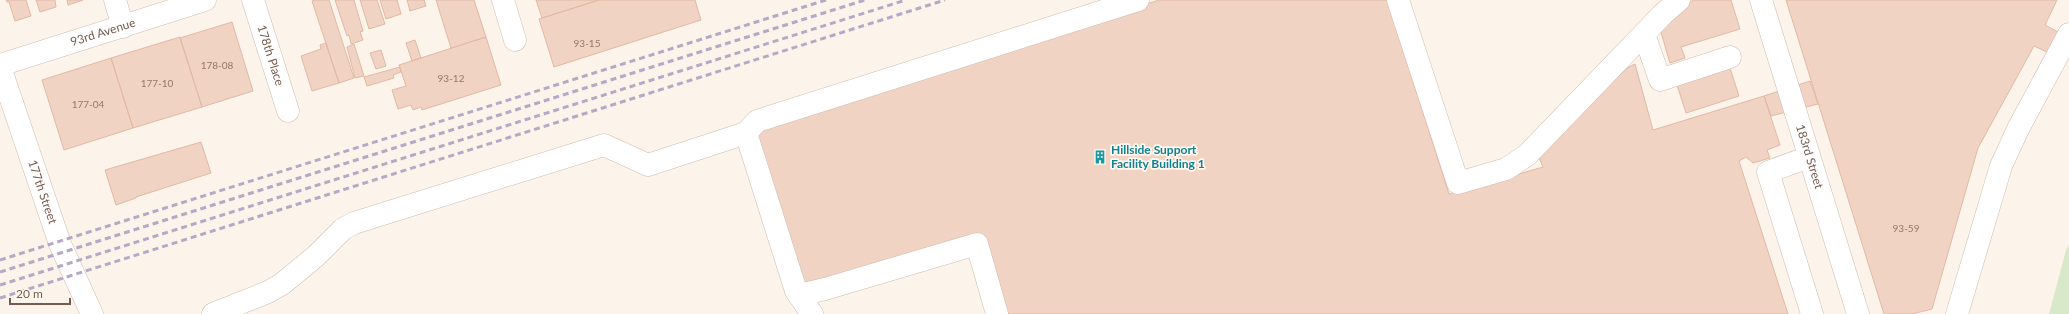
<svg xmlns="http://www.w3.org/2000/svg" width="2069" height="314" font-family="Lato,sans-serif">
  <rect width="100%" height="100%" fill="#fcf4ea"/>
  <path fill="#d7e9c9" d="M2069,245V314H2049L2066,250Z"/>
  <path fill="#f0d3c3" stroke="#e2b9a4" d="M6,0H26L31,16L15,21L9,2H7Z
    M36,0H55L56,7L40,12Z
    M67,0H83L68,5Z
    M315,0H329L354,78L339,83L312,1Z
    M335,0H354L363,31L360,32L363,40L351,44L349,35L347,36Z
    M360,0H377L385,24L369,29Z
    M380,0H397L401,14L386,19Z
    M407,0H424L426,6L410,11Z
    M436,0H474L486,37L451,48Z
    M536,0H599L542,18Z
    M599,0H695L701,20L554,67L539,19Z
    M1159,0H1387L1449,194L1543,167L1538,155L1627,68L1635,64L1653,130L1764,96L1780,145L1767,150L1770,158L1753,163L1746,157L1739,161L1788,314H1008L984,239L806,292L755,129Z
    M1693,0H1731L1740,29L1681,47L1685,58L1670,63L1660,29L1675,14Z
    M1786,0H2057L2045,25L2058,32L2047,52L2034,46L1978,148L1932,309L1912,314H1884Z
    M232,22L253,91L202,107L180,38Z
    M180,37L202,107L133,128L111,58Z
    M486,37L501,85L422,110L421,107L413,110L411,105L398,109L392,90L406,86L399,65Z
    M415,40L421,58L412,61L406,43Z
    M326,43L339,83L312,91L301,56L321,49L320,45Z
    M354,44L364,76L355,78L347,47Z
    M381,50L386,66L376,69L370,53Z
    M111,58L133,128L64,150L42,80Z
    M400,67L401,72L393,75L394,78L367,86L364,77Z
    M1730,68L1739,96L1686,113L1677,85Z
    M1810,81L1818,104L1771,116L1764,96Z
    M201,142L211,173L136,197V198L116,205L105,170Z"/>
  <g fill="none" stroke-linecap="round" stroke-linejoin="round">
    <g stroke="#cebcb0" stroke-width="23">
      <g id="minor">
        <path d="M115,0L123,27"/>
        <path id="s1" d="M253,0L288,111"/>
        <path d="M503,0L515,40"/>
        <path d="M1398,0L1458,183L1506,169L1527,155L1663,14L1679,0"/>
        <path id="s2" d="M1761,0L1858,314"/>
        <path d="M1644,34L1660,80L1730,57"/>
        <path id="s3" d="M0,65L205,0"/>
        <path id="s4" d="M0,67L60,244L92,314"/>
        <path d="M746,133L796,291L812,314"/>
        <path d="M1809,157L1768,172L1812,314"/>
        <path d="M799,295L825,289L977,244L997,314"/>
        <path d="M213,314L268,292L282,284L316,256L343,229L354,223L604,145L648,165L746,133L757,121L1138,0"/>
        <path d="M1957,314L2001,166L2018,129L2069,34"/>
      </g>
    </g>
    <use href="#minor" stroke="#fff" stroke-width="22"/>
    <path stroke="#b7a8c6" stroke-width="3" stroke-dasharray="6 4" stroke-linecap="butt" d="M0,260L826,0
      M0,272L865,0
      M0,285L906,0
      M0,298L945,0"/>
  </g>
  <defs>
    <g id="building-bare" transform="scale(1.08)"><path d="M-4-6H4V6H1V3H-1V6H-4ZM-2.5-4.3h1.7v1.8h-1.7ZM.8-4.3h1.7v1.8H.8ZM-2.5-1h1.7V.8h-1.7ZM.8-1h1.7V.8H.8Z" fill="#0f9aa8" stroke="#fef8f1" stroke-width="2.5" paint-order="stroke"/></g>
  </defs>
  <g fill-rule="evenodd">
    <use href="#building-bare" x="1100" y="157"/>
  </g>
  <g text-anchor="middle" stroke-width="3.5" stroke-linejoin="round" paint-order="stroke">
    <g font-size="10" fill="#94796b">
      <text x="587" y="47">93-15</text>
      <text x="217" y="69">178-08</text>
      <text x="451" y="82">93-12</text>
      <text x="157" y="87">177-10</text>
      <text x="88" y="108">177-04</text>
      <text x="1906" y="232">93-59</text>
    </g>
    <g font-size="12" fill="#765b4e" stroke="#fef8f1">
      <text dy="4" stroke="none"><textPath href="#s3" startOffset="108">93rd Avenue</textPath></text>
      <text dy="4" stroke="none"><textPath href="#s1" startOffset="58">178th Place</textPath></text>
      <text dy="4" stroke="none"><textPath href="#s2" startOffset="164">183rd Street</textPath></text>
      <text dy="4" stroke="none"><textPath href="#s4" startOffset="132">177th Street</textPath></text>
    </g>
    <g font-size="12" font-weight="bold" fill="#0d838f" stroke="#fef8f1" text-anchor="start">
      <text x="1111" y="154">Hillside Support<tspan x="1111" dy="14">Facility Building 1</tspan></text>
    </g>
  </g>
  <path d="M10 298v6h60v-6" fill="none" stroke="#765b4e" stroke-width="2"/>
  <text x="16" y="298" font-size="12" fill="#765b4e" stroke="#fef8f1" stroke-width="3" paint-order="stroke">20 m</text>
</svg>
